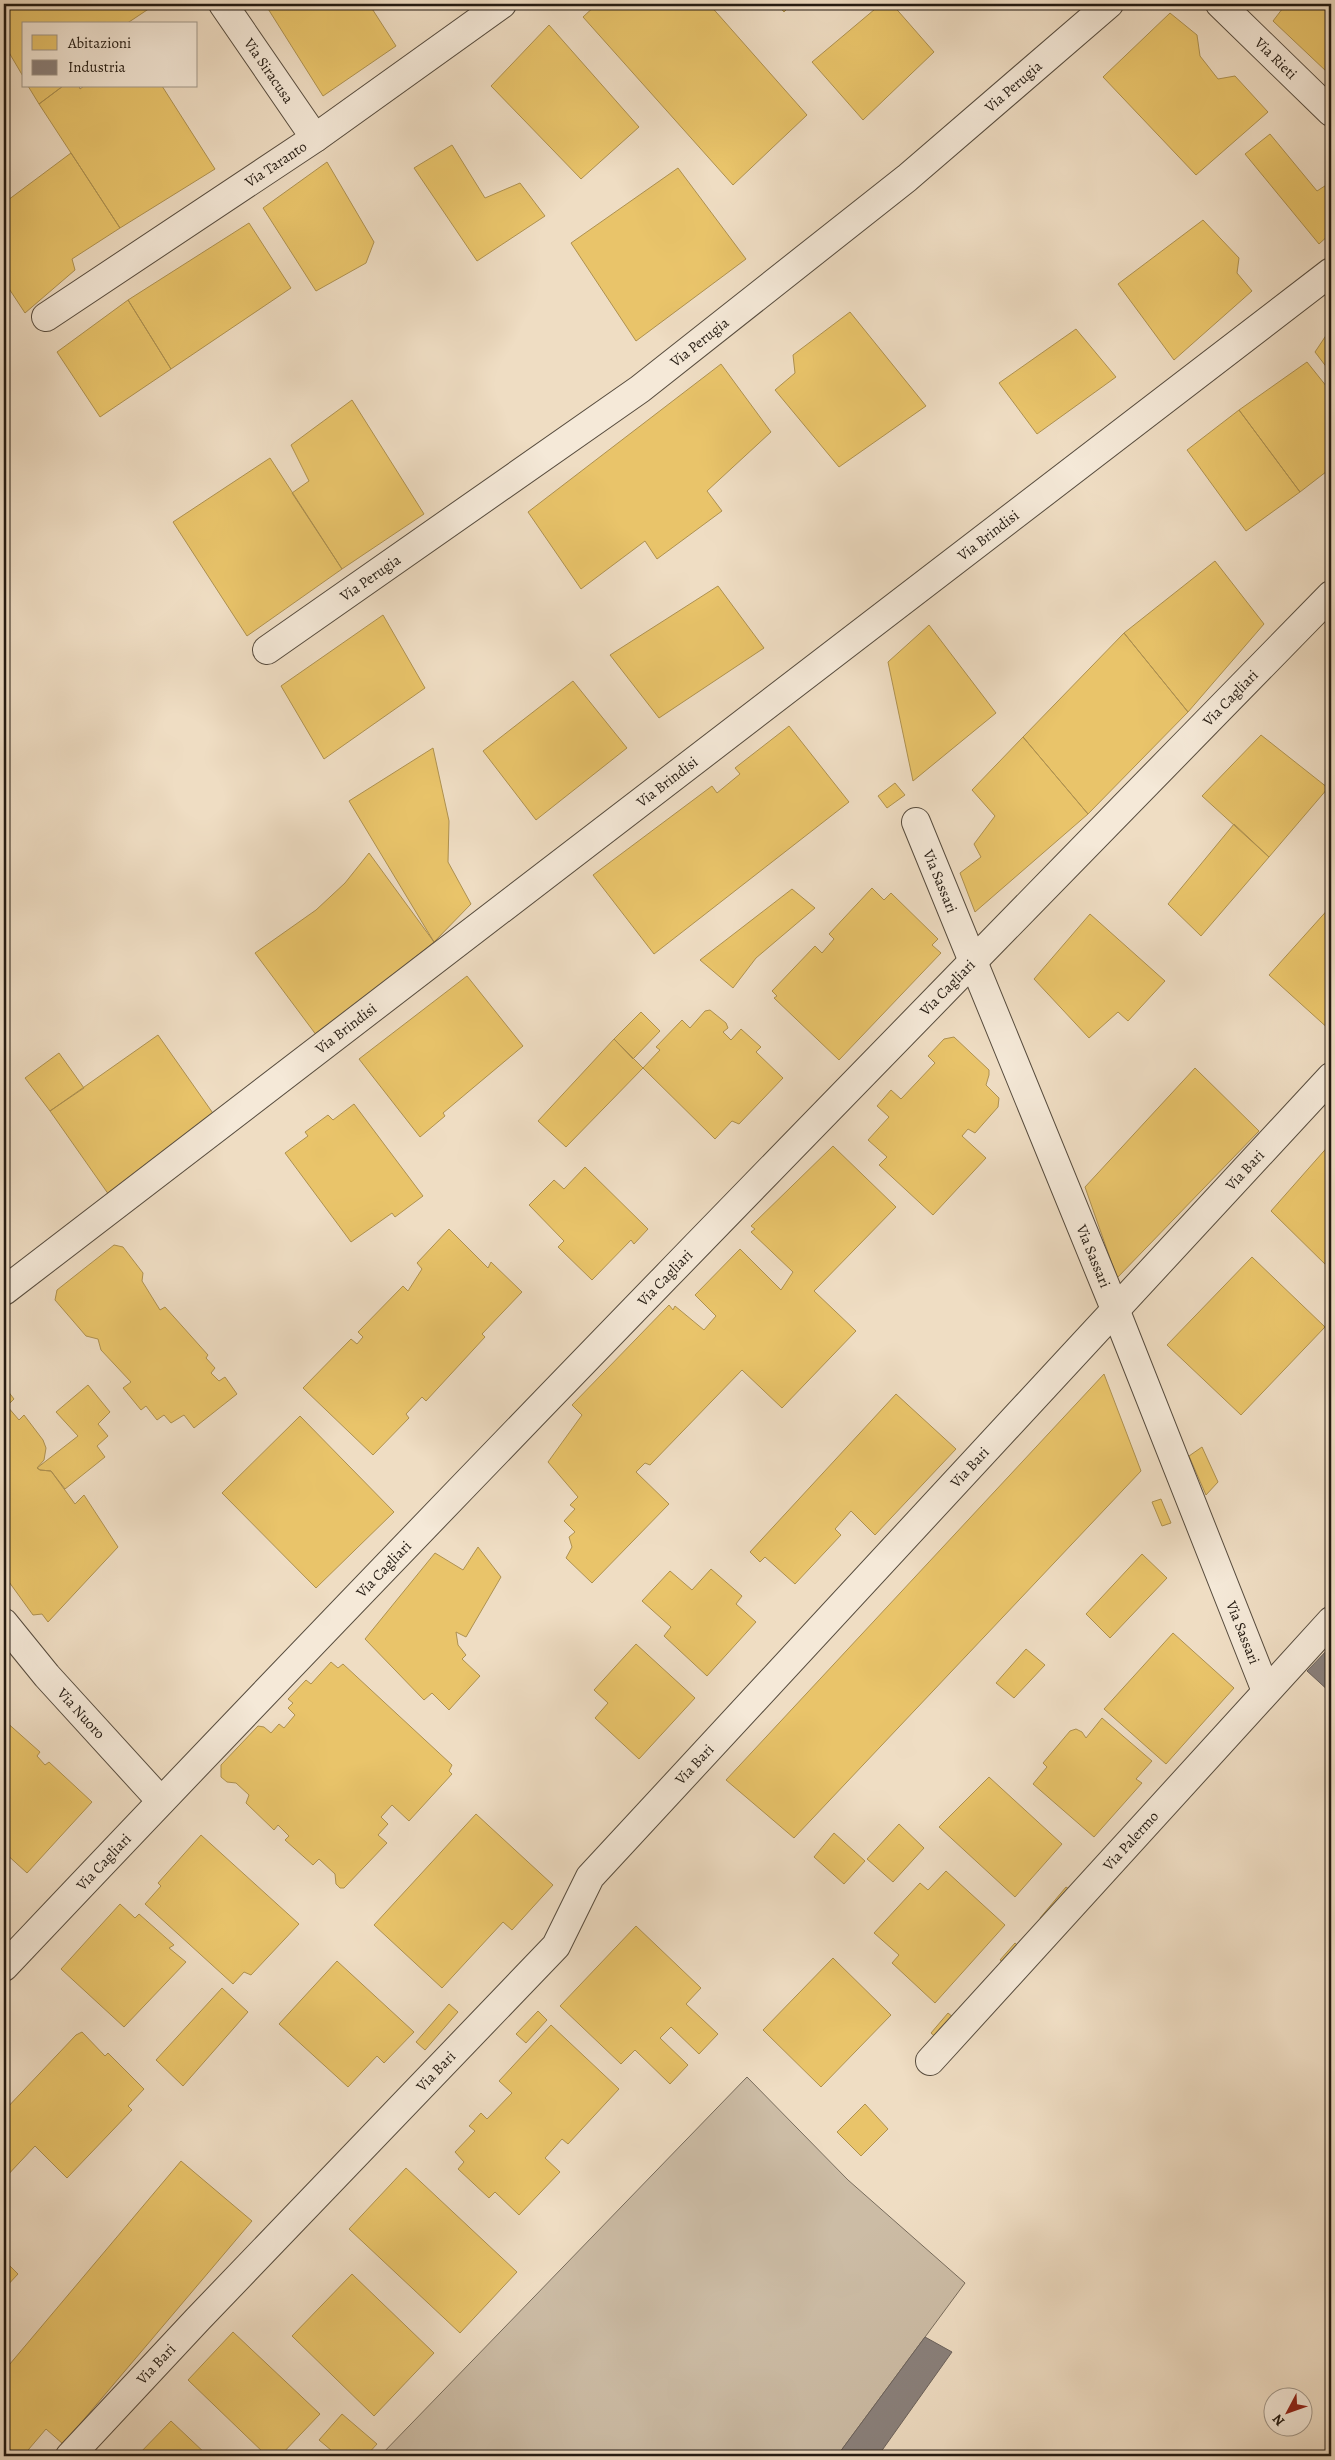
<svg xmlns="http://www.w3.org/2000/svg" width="1335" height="2460" font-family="Alegreya,serif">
  <rect width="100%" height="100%" fill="#efddc3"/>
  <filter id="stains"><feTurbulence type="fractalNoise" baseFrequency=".004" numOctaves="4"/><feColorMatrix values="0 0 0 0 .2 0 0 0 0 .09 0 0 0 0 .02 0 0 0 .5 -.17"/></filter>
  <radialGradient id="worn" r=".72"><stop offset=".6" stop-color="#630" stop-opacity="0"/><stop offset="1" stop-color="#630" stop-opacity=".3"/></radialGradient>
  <path fill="#ccbca5" stroke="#786c5c" d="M747,2077L848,2180L965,2283L837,2456H380Z"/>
  <path fill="#e9c46a" stroke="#ae9150" d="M6,4H156L126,24H24V78L4,44V5Z
    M265,4H369L396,46L323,96Z
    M597,4H709L807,115L733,185L583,17Z
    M777,4H792L784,12Z
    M881,4H892L934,52L863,120L812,62Z
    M1286,4H1331V68L1327,72L1273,21Z
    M1170,13L1197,35L1200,56L1218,79L1235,76L1268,112L1196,175L1103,77Z
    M549,25L639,127L581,179L491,86Z
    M28,86H63L39,104Z
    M63,86H79L80,89L84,86H162L215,169L120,228L39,104Z
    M1270,134L1317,191L1331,182V233L1319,244L1245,154Z
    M452,145L485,198L520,183L545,216L477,261L414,168Z
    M71,153L120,228L72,259L75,270L25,313L4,281V203Z
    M327,162L374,242L366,263L316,291L263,208Z
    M678,168L746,259L636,341L571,243Z
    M1203,220L1239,258L1237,273L1252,291L1174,360L1118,284Z
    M249,223L291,288L171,369L128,300Z
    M128,300L171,369L100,417L57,352Z
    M850,312L926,406L839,467L775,390L795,373L793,355Z
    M1331,328V373L1315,352Z
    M1076,329L1116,377L1037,434L999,383Z
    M1307,362L1331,392V468L1300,492L1239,410Z
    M721,364L771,432L707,491L722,511L657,559L645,541L581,589L528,512Z
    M352,400L424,514L342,569L292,493L309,481L291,445Z
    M1239,410L1300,492L1246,531L1187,450Z
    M270,458L342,569L247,636L173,522Z
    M1215,561L1264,624L1188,712L1124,633Z
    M718,586L764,648L659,718L610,655Z
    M383,615L425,688L324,759L281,686Z
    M929,625L996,713L913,781L888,662Z
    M1124,633L1188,712L1088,814L1023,737Z
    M573,681L627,748L536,820L483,751Z
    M789,726L849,802L654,954L593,875L712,786L717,793L740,774L735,768Z
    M1261,735L1328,788L1269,857L1202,796Z
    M1023,737L1088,814L975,912L960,873L981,857L974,844L995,816L972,790Z
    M433,748L449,821L448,862L471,904L434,942L349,801Z
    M895,783L905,795L887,808L878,796Z
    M1234,824L1269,857L1201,936L1168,904Z
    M369,853L434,942L317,1036L255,953L316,910L345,883Z
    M872,888L884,900L891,893L938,939L932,945L941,953L839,1060L774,998L777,996L772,991L815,946L822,953L834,939L829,934Z
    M792,889L815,908L756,958L733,988L700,960Z
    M1331,906V1031L1269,975Z
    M1090,914L1165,981L1128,1021L1118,1012L1089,1038L1034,979Z
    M467,976L523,1046L443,1113L445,1116L420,1137L359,1059Z
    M710,1010L726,1023L728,1028L723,1032L731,1040L741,1029L761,1047L756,1052L783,1078L739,1124L732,1121L715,1139L643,1068L660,1050L656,1047L682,1020L690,1028L705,1011Z
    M641,1012L660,1031L633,1059L614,1039Z
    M158,1035L217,1119L109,1195L50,1111Z
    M954,1037L989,1070V1075L986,1085L999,1098L998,1107L975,1133L968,1129L962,1136L986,1158L933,1215L879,1165L887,1157L868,1140L889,1117L877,1106L891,1090L901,1099L935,1063L928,1056L944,1039Z
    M614,1039L643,1068L566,1147L538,1121Z
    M59,1053L84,1088L50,1111L25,1078Z
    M1195,1068L1259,1131L1117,1278L1085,1187Z
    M354,1104L423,1196L395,1217L392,1213L351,1242L285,1153L308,1136L305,1132L328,1115L333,1120Z
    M1331,1143V1270L1271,1211Z
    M833,1146L896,1207L814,1291L856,1331L782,1408L742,1370L650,1465L645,1463L636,1472L669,1504L592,1583L566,1558L572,1547L569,1537L575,1532L564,1521L575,1509L570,1505L578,1497L548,1462L582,1415L572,1405L669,1305L673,1310L675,1306L704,1330L716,1316L695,1295L740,1249L781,1290L793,1272L751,1232L755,1229L751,1226Z
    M585,1167L648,1229L634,1244L631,1240L592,1280L558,1247L564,1241L529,1205L554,1180L564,1189Z
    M449,1229L488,1268L491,1262L522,1292L482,1334L485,1337L426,1401L422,1397L406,1414L409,1418L373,1455L303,1388L351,1339L357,1344L363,1337L358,1332L403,1286L408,1291L422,1269L417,1263Z
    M114,1245L123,1247L143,1273L142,1281L160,1310L165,1307L208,1355L206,1358L215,1368L211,1373L219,1381L225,1377L237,1394L194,1428L184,1415L171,1423L164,1415L157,1420L146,1406L141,1410L123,1388L131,1382L101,1350L98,1339L86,1336L55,1300L57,1290Z
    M1252,1257L1325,1327L1241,1415L1167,1345Z
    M1104,1374L1141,1471L794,1838L726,1780Z
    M88,1385L110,1412L98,1424L108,1436L97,1446L105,1457L65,1489L51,1471L40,1470L37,1468L78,1436L56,1412Z
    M4,1386L14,1399L7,1406L19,1420L24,1415L43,1440L46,1448L44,1460L37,1468L40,1470L51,1471L75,1504L84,1495L118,1547L48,1622L42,1614L33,1615L4,1575Z
    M896,1394L956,1449L875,1535L851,1511L835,1529L841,1535L795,1584L765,1557L760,1562L750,1552Z
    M300,1416L394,1512L316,1588L222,1493Z
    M1202,1447L1218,1482L1206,1495L1189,1456Z
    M1161,1499L1171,1523L1162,1526L1152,1502Z
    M478,1547L501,1577L466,1637L456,1632L458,1645L466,1655L462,1659L480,1676L449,1710L432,1693L424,1700L365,1639L435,1553L463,1570Z
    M1142,1554L1167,1578L1110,1638L1086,1614Z
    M711,1569L742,1596L736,1604L756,1622L707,1676L664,1636L671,1627L642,1601L670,1571L692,1590Z
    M1173,1633L1234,1688L1166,1764L1104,1709Z
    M636,1644L695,1698L639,1759L595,1718L608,1703L594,1690Z
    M1026,1649L1045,1665L1014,1698L996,1683Z
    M331,1662L338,1668L343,1664L452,1765L449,1771L452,1774L409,1821L392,1805L381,1817L388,1824L378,1835L387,1843L344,1888H340L336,1884L335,1874L319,1859L313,1865L285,1840L289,1836L278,1825L274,1830L246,1803L249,1795L236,1783L227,1782L221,1777V1765L258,1726L264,1727L271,1733L279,1724L284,1728L295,1715L288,1708L293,1703L288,1699L306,1680L311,1684Z
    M1102,1718L1152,1761L1136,1779L1142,1783L1094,1837L1033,1784L1047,1767L1043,1763L1070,1731L1076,1729L1082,1732L1086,1738Z
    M4,1720L40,1752L37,1756L45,1765L49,1762L92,1802L27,1873L4,1852Z
    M989,1777L1062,1844L1015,1897L939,1827Z
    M476,1814L553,1885L512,1930L503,1922L442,1988L374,1925Z
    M899,1824L924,1848L893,1882L867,1859Z
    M834,1833L865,1861L844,1884L814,1857Z
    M201,1835L299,1924L251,1975L244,1972L233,1984L145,1904L161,1886L158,1883Z
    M946,1871L1005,1925L935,2003L892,1963L899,1955L874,1933L920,1883L928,1890Z
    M1066,1887L1073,1892L1046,1923L1040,1918Z
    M120,1904L135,1918L139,1914L174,1945L169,1948L186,1962L124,2027L61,1969Z
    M636,1926L701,1988L686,2004L718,2034L699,2054L671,2027L660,2038L688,2065L670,2084L635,2050L621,2064L560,2006Z
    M1015,1943L1022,1949L1008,1966L1000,1960Z
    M833,1958L891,2015L821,2087L763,2030Z
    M337,1961L414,2032L384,2063L377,2056L348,2087L279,2024Z
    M222,1988L248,2012L183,2086L156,2060Z
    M449,2004L458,2012L425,2050L416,2042Z
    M538,2011L547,2020L526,2043L516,2034Z
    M948,2013L954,2018L938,2039L931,2033Z
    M551,2025L619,2089L568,2144L562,2139L545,2158L560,2172L519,2215L495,2192L489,2198L458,2169L464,2162L455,2152L475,2131L469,2126L481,2113L487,2119L512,2093L499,2081Z
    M82,2032L105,2056L108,2053L144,2089L128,2106L132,2110L67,2178L35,2146L4,2179V2111L76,2035Z
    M865,2104L888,2129L861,2156L837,2132Z
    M181,2161L252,2221L63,2444L46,2429L23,2456H4V2371Z
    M406,2168L517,2272L460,2333L349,2229Z
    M4,2260L18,2274L4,2289Z
    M352,2274L434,2353L374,2416L292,2336Z
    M233,2332L320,2414L280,2456H267L188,2380Z
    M342,2414L377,2444L366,2456H338L319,2440Z
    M171,2421L208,2456H137Z"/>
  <path fill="#8a817c" stroke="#6b625c" d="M1331,1646V1693L1307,1671Z
    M925,2337L952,2352L878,2456H837Z"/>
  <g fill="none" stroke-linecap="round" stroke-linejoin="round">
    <g stroke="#574c3e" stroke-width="30">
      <g id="minor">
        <path id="s1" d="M223,4L315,138"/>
        <path id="s2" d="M1220,4L1331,112"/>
        <path id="s3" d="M46,317L315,138L502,4"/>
        <path id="s4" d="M267,650L640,389L907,178L1109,4"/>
        <path id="s5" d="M916,822L1115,1309L1266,1691"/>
        <path id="s6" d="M4,1291L1331,272"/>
        <path id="s7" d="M4,1623L47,1676L161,1801"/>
        <path id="s8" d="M4,1967C441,1505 886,1050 1331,595"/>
        <path id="s9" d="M930,2061L1331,1621"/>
        <path id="s10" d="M70,2456L198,2319L556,1946L590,1877L1331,1077"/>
      </g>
    </g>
    <use href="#minor" stroke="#f5e9d8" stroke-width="28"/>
  </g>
  <g text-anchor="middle" stroke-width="5" stroke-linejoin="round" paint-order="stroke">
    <g font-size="15" fill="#241b12" stroke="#f5e9d8">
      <text dy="5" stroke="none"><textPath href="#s2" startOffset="78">Via Rieti</textPath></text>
      <text dy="5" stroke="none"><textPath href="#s1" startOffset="81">Via Siracusa</textPath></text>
      <text dy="5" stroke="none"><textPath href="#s4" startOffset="936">Via Perugia</textPath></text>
      <text dy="5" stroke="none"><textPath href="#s3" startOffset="276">Via Taranto</textPath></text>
      <text dy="5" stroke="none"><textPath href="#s4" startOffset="531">Via Perugia</textPath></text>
      <text dy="5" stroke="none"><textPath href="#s6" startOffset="1241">Via Brindisi</textPath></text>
      <text dy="5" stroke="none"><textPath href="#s4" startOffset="126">Via Perugia</textPath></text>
      <text dy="5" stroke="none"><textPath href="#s8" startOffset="1765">Via Cagliari</textPath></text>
      <text dy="5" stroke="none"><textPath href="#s6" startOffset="836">Via Brindisi</textPath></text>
      <text dy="5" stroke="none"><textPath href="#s5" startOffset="64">Via Sassari</textPath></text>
      <text dy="5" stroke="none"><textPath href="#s8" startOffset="1360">Via Cagliari</textPath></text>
      <text dy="5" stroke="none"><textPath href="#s6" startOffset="431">Via Brindisi</textPath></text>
      <text dy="5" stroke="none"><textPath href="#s10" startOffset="1745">Via Bari</textPath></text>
      <text dy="5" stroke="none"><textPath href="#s5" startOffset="469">Via Sassari</textPath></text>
      <text dy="5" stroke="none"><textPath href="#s8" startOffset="955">Via Cagliari</textPath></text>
      <text dy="5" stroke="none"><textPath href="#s10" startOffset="1340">Via Bari</textPath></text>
      <text dy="5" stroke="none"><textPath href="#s8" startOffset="550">Via Cagliari</textPath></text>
      <text dy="5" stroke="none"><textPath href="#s5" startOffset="874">Via Sassari</textPath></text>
      <text dy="5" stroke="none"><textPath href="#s7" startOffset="119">Via Nuoro</textPath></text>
      <text dy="5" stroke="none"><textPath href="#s10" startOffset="935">Via Bari</textPath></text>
      <text dy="5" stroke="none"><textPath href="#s9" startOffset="298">Via Palermo</textPath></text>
      <text dy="5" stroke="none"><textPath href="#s8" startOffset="145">Via Cagliari</textPath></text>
      <text dy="5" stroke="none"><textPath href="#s10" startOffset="531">Via Bari</textPath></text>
      <text dy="5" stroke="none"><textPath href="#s10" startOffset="126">Via Bari</textPath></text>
    </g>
  </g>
  <rect width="1335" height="2460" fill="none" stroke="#efddc3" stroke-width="20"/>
  <rect x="5" y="5" width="1325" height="2450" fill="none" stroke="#241b12" stroke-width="2.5"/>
  <rect x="10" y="10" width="1315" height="2440" fill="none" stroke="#241b12"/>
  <rect x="22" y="22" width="175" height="65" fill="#f5e9d8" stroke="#a19789"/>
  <rect x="32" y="35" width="25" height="15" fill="#e9c46a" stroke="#a19789"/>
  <text x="68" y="48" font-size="15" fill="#241b12">Abitazioni</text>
  <rect x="32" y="60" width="25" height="15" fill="#8a817c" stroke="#a19789"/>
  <text x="68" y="72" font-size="15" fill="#241b12">Industria</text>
  <g transform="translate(1288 2412) rotate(229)"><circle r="24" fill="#f5e9d8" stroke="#a19789"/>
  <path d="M0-4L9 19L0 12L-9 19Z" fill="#8f2418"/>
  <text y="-8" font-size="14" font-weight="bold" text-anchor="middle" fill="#241b12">N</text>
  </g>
  <rect width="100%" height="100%" filter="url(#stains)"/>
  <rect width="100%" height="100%" fill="url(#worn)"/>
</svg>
